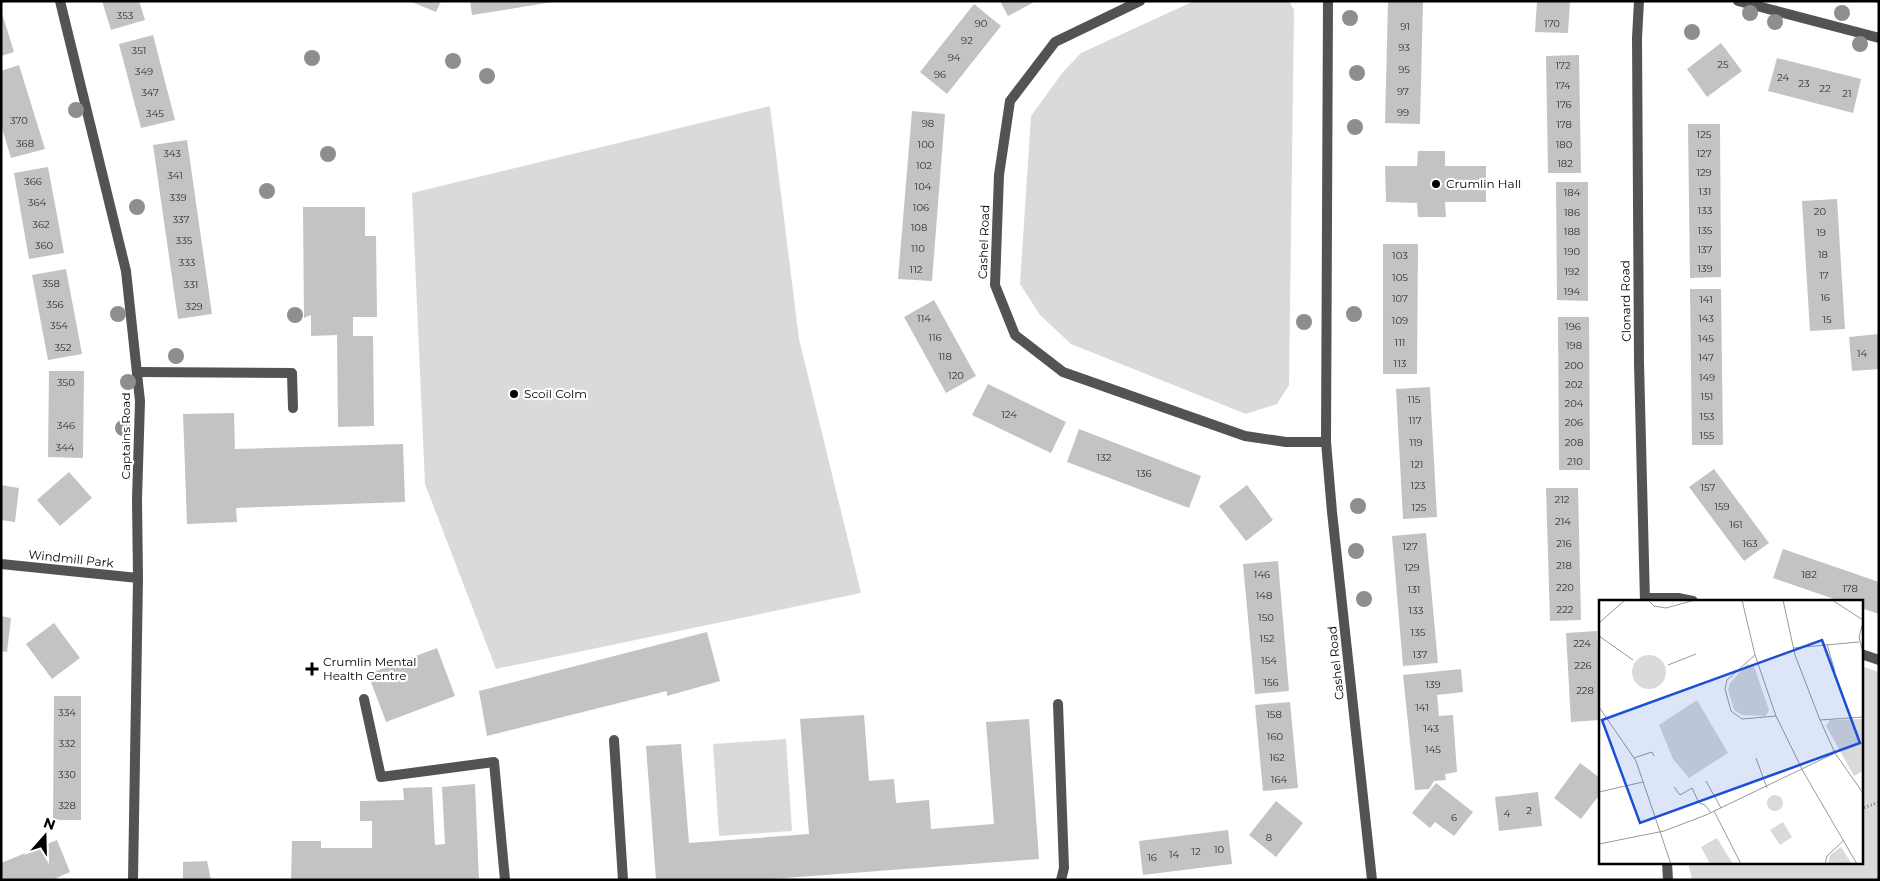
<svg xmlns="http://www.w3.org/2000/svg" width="1880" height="881" font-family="Montserrat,sans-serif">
  <rect width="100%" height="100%" fill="#fff"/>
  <path fill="#dadada" d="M1194,1H1289L1294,10L1289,385L1277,404L1246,414L1071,344L1040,315L1020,284L1031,116L1063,72L1081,53Z
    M770,106L799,339L861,593L496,669L425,484L412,193Z
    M1861,666L1879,672V880H1692L1688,862H1861Z
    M786,739L792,831L719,836L713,744Z"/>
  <path fill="#c3c3c3" d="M102,1H139L145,20L111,30Z
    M409,1H441L436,12Z
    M470,1H553V2L472,15Z
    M1000,1H1036L1008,16Z
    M1388,1H1423L1420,124L1385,123Z
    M1537,1H1570L1568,33L1535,32Z
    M974,4L1001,26L947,94L920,72Z
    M1,10L14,52L1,56Z
    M153,35L175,120L141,128L119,44Z
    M1721,43L1742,71L1707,97L1687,69Z
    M1579,55L1581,173H1548L1546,56Z
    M1777,58L1861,79L1853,113L1768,91Z
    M19,65L45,149L11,158L1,125V71Z
    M912,111L945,114L932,281L898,279Z
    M1688,124H1720L1721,277L1690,278Z
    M187,140L212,314L178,319L153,145Z
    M1418,151H1445V166H1486V202H1445L1446,217H1418L1417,203L1386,202L1385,166H1417Z
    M48,167L64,253L29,259L14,173Z
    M1556,182H1588V301L1557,300Z
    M1837,199L1845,329L1810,331L1802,201Z
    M303,207H365V236H376L377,317H353V336H373L374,426L338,427L337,335L311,336V315L304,318Z
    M1383,244H1418L1417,374H1383Z
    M66,269L82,354L48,360L32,275Z
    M1690,289H1721L1723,445H1692Z
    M934,300L976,376L946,393L904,317Z
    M1558,317H1589L1590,470H1559Z
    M1879,334V369L1852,371L1849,337Z
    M49,371H84L83,458L48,457Z
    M988,384L1066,422L1051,453L972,415Z
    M1430,387L1437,517L1403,519L1396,389Z
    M234,413L235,449L403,444L405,502L236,508L237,522L187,524L183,414Z
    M1079,429L1201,476L1189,508L1067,462Z
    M1714,469L1769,543L1744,561L1689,487Z
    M69,472L92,498L60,526L37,500Z
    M1,485L19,488L15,522L1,520Z
    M1247,485L1273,520L1246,541L1219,506Z
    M1546,488H1578L1581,620L1550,621Z
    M1426,533L1438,663L1403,666L1392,536Z
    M1783,549L1879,582V614L1861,608V601H1840L1773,578Z
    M1278,561L1289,691L1255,694L1243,564Z
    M1,616L11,618L7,652L1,651Z
    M54,623L80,658L52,679L26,644Z
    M1597,631L1600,683V720L1571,722L1566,633Z
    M707,632L720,681L667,696V691L487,736L479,691Z
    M437,648L455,696L386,722L368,674Z
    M1461,669L1463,692L1437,695L1439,716L1453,715L1457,772L1445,774L1446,780L1434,781L1429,789L1415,790L1403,675Z
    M54,696H81V820H53Z
    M1290,702L1298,788L1263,791L1255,705Z
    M864,715L869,781L894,779L896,803L929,800L931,829L994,824L986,722L1029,719L1039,859L758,880H656L646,746L681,744L689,843L809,834L800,719Z
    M1580,763L1600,778V794L1581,819L1554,798Z
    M1436,783L1473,812L1454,836L1435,822L1430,828L1412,813Z
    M475,784L479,880H291L292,841H321V848H372V821H360V801L404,800L403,788L432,787L435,845L445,844L442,787Z
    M1538,792L1542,826L1499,831L1495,797Z
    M1276,801L1303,823L1276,857L1249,835Z
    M1228,830L1232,864L1143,875L1139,841Z
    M57,840L70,872L52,880H1V863Z
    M207,861L211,880H183V862Z"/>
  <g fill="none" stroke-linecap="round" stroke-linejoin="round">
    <path stroke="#757575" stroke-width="3" stroke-dasharray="1 2.5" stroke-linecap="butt" d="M1861,809L1879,802"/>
    <path stroke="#535353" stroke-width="10" d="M137,372L292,373L293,408
      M364,699L381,777L494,762L505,880
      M1058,704L1064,868L1061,880
      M614,740L623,880"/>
    <path stroke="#535353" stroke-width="10" d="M60,1L126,271L140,401L137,499L138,578L133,880
      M1140,1L1055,42L1010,101L999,175L995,285L1015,335L1063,372L1245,436L1286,442H1326
      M1328,1L1326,442L1332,512L1372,880
      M1639,1L1637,38L1639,363L1645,601
      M1738,1L1879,38
      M1,564L138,578
      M1645,598H1678L1693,601
      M1861,654L1879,660
      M1667,862L1668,880"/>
  </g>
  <g fill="#8e8e8e">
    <circle cx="1750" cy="13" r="8"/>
    <circle cx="1842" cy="13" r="8"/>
    <circle cx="1350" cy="18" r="8"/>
    <circle cx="1775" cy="22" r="8"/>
    <circle cx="1692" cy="32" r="8"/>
    <circle cx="1860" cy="44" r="8"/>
    <circle cx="312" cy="58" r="8"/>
    <circle cx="453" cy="61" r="8"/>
    <circle cx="1357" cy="73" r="8"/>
    <circle cx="487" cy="76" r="8"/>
    <circle cx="76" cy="110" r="8"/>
    <circle cx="1355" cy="127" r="8"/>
    <circle cx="328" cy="154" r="8"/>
    <circle cx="267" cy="191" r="8"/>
    <circle cx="137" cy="207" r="8"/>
    <circle cx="118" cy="314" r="8"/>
    <circle cx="1354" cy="314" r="8"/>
    <circle cx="295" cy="315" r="8"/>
    <circle cx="1304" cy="322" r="8"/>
    <circle cx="176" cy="356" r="8"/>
    <circle cx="128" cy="382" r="8"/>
    <circle cx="123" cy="428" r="8"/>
    <circle cx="1358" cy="506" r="8"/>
    <circle cx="1356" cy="551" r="8"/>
    <circle cx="1364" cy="599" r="8"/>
  </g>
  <g fill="#000" stroke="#fff" stroke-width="2">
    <circle cx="1436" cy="184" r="5"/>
    <circle cx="514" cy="394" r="5"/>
    <path d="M309.5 661.5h5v5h5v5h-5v5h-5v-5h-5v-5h5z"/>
  </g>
  <g text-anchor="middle" stroke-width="4.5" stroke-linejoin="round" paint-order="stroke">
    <g font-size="10" fill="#313131">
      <text x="125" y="19">353</text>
      <text x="981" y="27">90</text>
      <text x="1552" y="27">170</text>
      <text x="1405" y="30">91</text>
      <text x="967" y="44">92</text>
      <text x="1404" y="51">93</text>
      <text x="139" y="54">351</text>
      <text x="954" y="61">94</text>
      <text x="1723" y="68">25</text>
      <text x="1563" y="69">172</text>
      <text x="1404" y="73">95</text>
      <text x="144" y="75">349</text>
      <text x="940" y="78">96</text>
      <text x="1783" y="81">24</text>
      <text x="1804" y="87">23</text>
      <text x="1563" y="89">174</text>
      <text x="1825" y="92">22</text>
      <text x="1403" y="95">97</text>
      <text x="150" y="96">347</text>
      <text x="1847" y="97">21</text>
      <text x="1564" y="108">176</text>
      <text x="1403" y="116">99</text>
      <text x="155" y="117">345</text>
      <text x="19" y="124">370</text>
      <text x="928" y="127">98</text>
      <text x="1564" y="128">178</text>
      <text x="1704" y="138">125</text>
      <text x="25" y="147">368</text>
      <text x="926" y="148">100</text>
      <text x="1564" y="148">180</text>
      <text x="172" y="157">343</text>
      <text x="1704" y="157">127</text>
      <text x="1565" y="167">182</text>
      <text x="924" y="169">102</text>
      <text x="1704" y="176">129</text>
      <text x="175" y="179">341</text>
      <text x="33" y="185">366</text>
      <text x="923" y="190">104</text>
      <text x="1705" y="195">131</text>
      <text x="1572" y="196">184</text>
      <text x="178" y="201">339</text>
      <text x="37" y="206">364</text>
      <text x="921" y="211">106</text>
      <text x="1705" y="214">133</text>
      <text x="1820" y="215">20</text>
      <text x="1572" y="216">186</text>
      <text x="181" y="223">337</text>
      <text x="41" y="228">362</text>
      <text x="919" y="231">108</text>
      <text x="1705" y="234">135</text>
      <text x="1572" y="235">188</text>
      <text x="1821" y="236">19</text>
      <text x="184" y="244">335</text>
      <text x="44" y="249">360</text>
      <text x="918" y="252">110</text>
      <text x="1705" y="253">137</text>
      <text x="1572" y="255">190</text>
      <text x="1823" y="258">18</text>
      <text x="1400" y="259">103</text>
      <text x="187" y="266">333</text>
      <text x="1705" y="272">139</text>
      <text x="916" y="273">112</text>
      <text x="1572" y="275">192</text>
      <text x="1824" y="279">17</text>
      <text x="1400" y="281">105</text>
      <text x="51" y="287">358</text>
      <text x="191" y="288">331</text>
      <text x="1572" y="295">194</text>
      <text x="1825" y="301">16</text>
      <text x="1400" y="302">107</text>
      <text x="1706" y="303">141</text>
      <text x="55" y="308">356</text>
      <text x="194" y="310">329</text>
      <text x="924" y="322">114</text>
      <text x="1706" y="322">143</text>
      <text x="1827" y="323">15</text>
      <text x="1400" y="324">109</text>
      <text x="59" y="329">354</text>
      <text x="1573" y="330">196</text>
      <text x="935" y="341">116</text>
      <text x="1706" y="342">145</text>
      <text x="1400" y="346">111</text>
      <text x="1574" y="349">198</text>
      <text x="63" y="351">352</text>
      <text x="1862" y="357">14</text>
      <text x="945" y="360">118</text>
      <text x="1706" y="361">147</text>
      <text x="1400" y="367">113</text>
      <text x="1574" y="369">200</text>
      <text x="956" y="379">120</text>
      <text x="1707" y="381">149</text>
      <text x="66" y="386">350</text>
      <text x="1574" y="388">202</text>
      <text x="1707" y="400">151</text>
      <text x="1414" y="403">115</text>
      <text x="1574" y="407">204</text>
      <text x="1009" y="418">124</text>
      <text x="1707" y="420">153</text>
      <text x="1415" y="424">117</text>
      <text x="1574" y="426">206</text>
      <text x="66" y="429">346</text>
      <text x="1707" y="439">155</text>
      <text x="1416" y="446">119</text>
      <text x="1574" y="446">208</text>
      <text x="65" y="451">344</text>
      <text x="1104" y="461">132</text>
      <text x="1575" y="465">210</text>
      <text x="1417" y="468">121</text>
      <text x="1144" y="477">136</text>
      <text x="1418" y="489">123</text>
      <text x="1708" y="491">157</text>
      <text x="1562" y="503">212</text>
      <text x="1722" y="510">159</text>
      <text x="1419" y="511">125</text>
      <text x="1563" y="525">214</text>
      <text x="1736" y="528">161</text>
      <text x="1564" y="547">216</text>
      <text x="1750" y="547">163</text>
      <text x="1410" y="550">127</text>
      <text x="1564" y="569">218</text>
      <text x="1412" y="571">129</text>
      <text x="1262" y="578">146</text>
      <text x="1809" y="578">182</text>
      <text x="1565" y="591">220</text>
      <text x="1850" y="592">178</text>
      <text x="1414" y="593">131</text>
      <text x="1264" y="599">148</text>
      <text x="1565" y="613">222</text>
      <text x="1416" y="614">133</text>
      <text x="1266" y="621">150</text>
      <text x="1418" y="636">135</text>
      <text x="1267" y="642">152</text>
      <text x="1582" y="647">224</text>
      <text x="1420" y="658">137</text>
      <text x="1269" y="664">154</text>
      <text x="1583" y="669">226</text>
      <text x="1271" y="686">156</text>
      <text x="1433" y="688">139</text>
      <text x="1585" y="694">228</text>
      <text x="1422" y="711">141</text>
      <text x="67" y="716">334</text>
      <text x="1274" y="718">158</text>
      <text x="1431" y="732">143</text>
      <text x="1275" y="740">160</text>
      <text x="67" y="747">332</text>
      <text x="1433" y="753">145</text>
      <text x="1277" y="761">162</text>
      <text x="67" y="778">330</text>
      <text x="1279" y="783">164</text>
      <text x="67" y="809">328</text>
      <text x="1529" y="814">2</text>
      <text x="1507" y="817">4</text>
      <text x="1454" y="821">6</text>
      <text x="1269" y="841">8</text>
      <text x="1219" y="853">10</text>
      <text x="1196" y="855">12</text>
      <text x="1174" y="858">14</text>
      <text x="1152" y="861">16</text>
    </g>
    <g font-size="12" fill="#000" stroke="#fff" text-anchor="start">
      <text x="1446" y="188">Crumlin Hall</text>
      <text x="524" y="398">Scoil Colm</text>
      <text x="323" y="666">Crumlin Mental<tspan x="323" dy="14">Health Centre</tspan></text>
    </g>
    <g font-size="12" fill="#000" stroke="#fff">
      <text transform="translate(984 242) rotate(-88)" y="4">Cashel Road</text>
      <text transform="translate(1626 301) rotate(-91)" y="4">Clonard Road</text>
      <text transform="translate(126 436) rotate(-90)" y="4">Captains Road</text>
      <text transform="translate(71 559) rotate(6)" y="4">Windmill Park</text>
      <text transform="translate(1336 663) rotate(-96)" y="4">Cashel Road</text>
    </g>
  </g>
  <g transform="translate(1599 600)">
    <rect width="264" height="264" fill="#fff"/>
    <path d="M33 72a17 17 0 1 1 34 0a17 17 0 1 1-34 0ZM148,64L155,66L170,110L167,116L143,115L135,110L129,90L131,83ZM98,100L129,153L90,178L74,159L60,125ZM264,119V171L255,176L227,126L231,120ZM168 203a8 8 0 1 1 16 0a8 8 0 1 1-16 0ZM184,222L193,237L187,241L182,233L187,241L181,245L171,230ZM118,238L134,264H111L102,247ZM242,247L253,264H229L231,255Z" fill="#dadada"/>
    <path fill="none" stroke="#999" stroke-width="1" d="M49,0L55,6L67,8L96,0M143,0L156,55L177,116L205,173L258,264M184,0L196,55L221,120L236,153L264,193M233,0L264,20M264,22L260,37L264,53M0,23L26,0M0,36L34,60M228,44L236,72M194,48L260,42M156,55L128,80L126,89L132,111L143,119L177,116M69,65L97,54M0,107L37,161L72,264M221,120L264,117M35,158L53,152L55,156M157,158L168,188M107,181L122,208M75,187L81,195L93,188L100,203L106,205L112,213M0,192L44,182M115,211L142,264M0,244L65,231L107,215L236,153M226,264L228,256L245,240"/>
    <path fill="#1d4ed8" fill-opacity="0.15" stroke="#1d4ed8" stroke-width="2.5" d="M223,40L261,143L41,223L3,120Z"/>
    <rect width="264" height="264" fill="none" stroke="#000" stroke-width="2.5"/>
  </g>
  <rect width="1880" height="881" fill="none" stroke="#000000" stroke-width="5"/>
  <g transform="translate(45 836) rotate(20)" stroke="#ffffff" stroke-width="4" paint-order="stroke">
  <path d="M0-4L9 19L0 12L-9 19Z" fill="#000000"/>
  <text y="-8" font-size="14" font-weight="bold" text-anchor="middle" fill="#000000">N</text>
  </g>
</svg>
